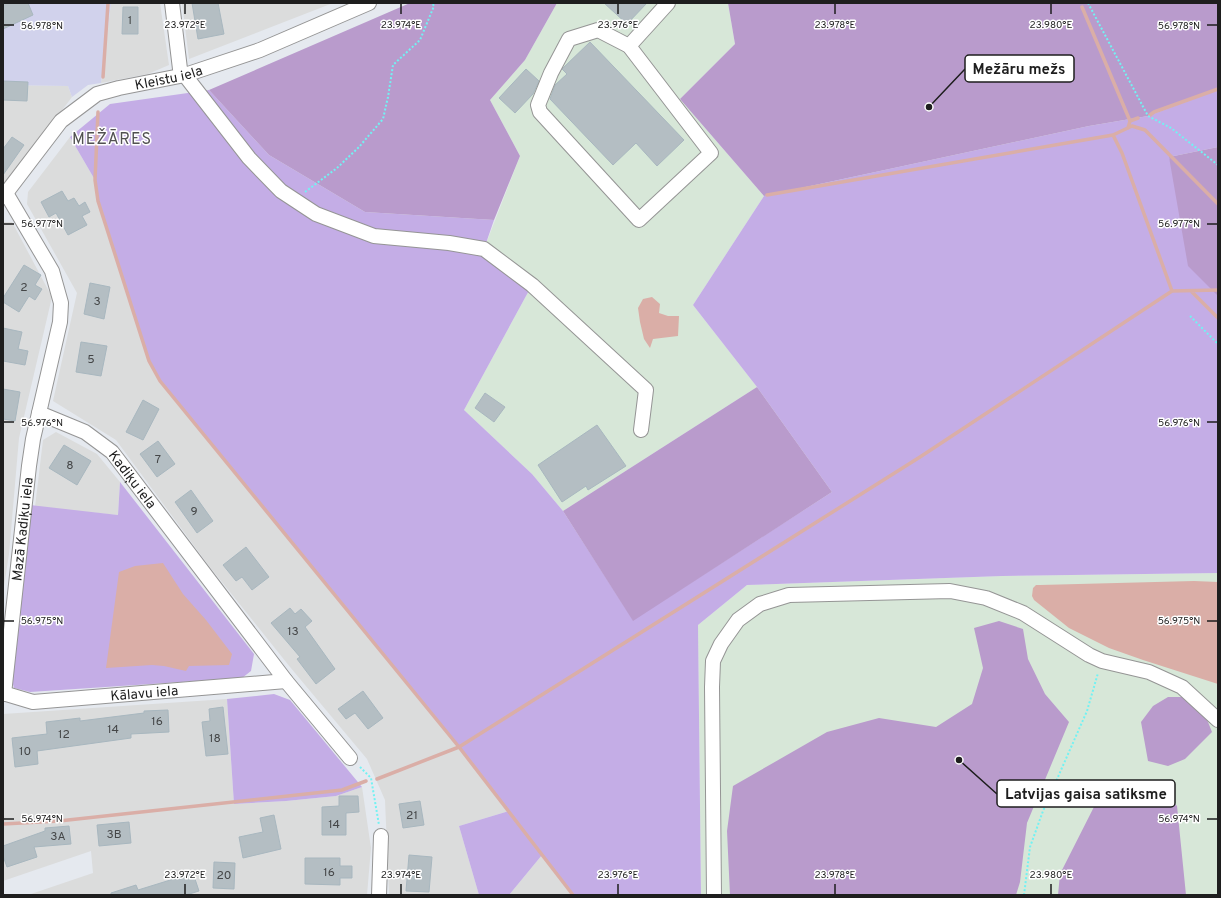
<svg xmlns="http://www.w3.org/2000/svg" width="1221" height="898" font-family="Overpass,sans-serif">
  <rect width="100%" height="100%" fill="#e5e9ef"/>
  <path fill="#dbdcdc" d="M111,3H160L169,65L148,74L101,83Z
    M182,3H333L189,59Z
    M3,85L68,86L72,97L3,188Z
    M70,137L95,180L98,201L149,361L160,381L459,747L509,811L459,826L479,895H389L385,800L367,759L290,667L209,566L116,440L53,401L77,293L27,204L28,192Z
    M3,222H12L52,297L19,438L9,554L3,593Z
    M56,432L97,454L120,482L118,515L35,507L43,440Z
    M227,699L234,804L286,801L336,796L362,787L371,848L367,895H28L93,873L91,851L3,881V714Z
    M542,855L573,895H509Z"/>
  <path fill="#d7e7d8" d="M557,3H728L735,44L680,99L764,196L693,305L757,387L563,511L532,474L464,410L532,285L484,249L520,156L490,100L525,60Z
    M1218,573V895H701L698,625L747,585L1002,576Z"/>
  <path fill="#d1d2ec" d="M3,3H111L101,83L88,85L72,97L68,86L3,85Z"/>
  <path fill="#c4ade6" d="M209,90L269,155L365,212L494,220L484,249L532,285L464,410L532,474L563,511L633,620L832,492L757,387L693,305L764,196L1089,126L1148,116L1218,90V147L1169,157L1218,296V573L1002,576L747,585L698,625L701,895H573L542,855L509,895H479L459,826L509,811L459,747L160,381L149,361L98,201L95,180L70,137L110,104Z
    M120,482L254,654L251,671L242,678L30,692L14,688L11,677L30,505L118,515Z
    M274,694L290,700L362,787L336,796L286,801L234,804L227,699Z"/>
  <path fill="#b99bcc" d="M410,3H557L525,60L490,100L520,156L494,220L365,212L269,155L209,90Z
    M728,3H1218V90L1148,116L1089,126L764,196L680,99L735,44Z
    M1218,147V296L1188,266L1169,157Z
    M757,387L832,492L633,621L563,511Z
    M999,621L1023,629L1028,659L1045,694L1069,722L1027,823L1020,882L1016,895H730L727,831L733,786L827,732L879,718L936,727L972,704L983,668L974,628Z
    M1168,697H1185L1206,717L1212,732L1185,759L1168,766L1148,761L1141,722L1153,706Z
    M1123,783L1163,791L1177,806L1186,895H1058L1060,874L1100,795Z"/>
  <path fill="#daaea7" d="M652,297L660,304L659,313L668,316H679L678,336L653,339L650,348L644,339L640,322L638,308L643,299Z
    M163,563L183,594L206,620L232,654L229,665L189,666L186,671L164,666L152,665L106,668L119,572L135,566Z
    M1194,581L1218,582V684L1143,660L1109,648L1069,628L1034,600L1032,596L1033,588L1036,585H1040Z"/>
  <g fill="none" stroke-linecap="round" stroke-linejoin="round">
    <path stroke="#daaea7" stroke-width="3.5" d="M1082,7L1130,121L1128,128
      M103,77L108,3
      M98,112L95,180L98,201L149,361L160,381L459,747L573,895
      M1150,115L1154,112L1218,89
      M1130,121L1138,118
      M1113,135L1132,126L1145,130L1218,204
      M767,195L1113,135L1122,153L1172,291
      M1191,291L1218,318
      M377,779L459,747L920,457L1172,291L1218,290
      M3,824L59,821L342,790L366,781"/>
  </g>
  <path fill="#b4bec3" stroke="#a8b7bf" d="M3,3H28L33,15L3,29Z
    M192,3H218L224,34L198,39Z
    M604,3H647L627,24Z
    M123,7H138V34H122Z
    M590,42L684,140L657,166L636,143L613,165L550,99L555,85L567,74L562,69L564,67Z
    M526,69L539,81L533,94L515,113L499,98Z
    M3,81L28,82L27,101L3,100Z
    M12,137L24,145L3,175V149Z
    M62,191L68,201L74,198L79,206L85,202L90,212L82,216L87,225L68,235L56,213L49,217L41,202Z
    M24,265L41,275L35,285L42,289L35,300L29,296L19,312L3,302V298Z
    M90,283L110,287L104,319L84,314Z
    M3,328L22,332L18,349L28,351L25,365L3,361Z
    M81,342L107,346L101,376L76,372Z
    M3,389L20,392L15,421L3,419Z
    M485,393L505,407L494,422L475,408Z
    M143,400L159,409L143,440L126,432Z
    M597,425L626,466L588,490L586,486L562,502L538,465Z
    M158,441L175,464L157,477L140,454Z
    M64,445L91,461L77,485L49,468Z
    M191,490L213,521L197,533L175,502Z
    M246,547L269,577L252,590L242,577L236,581L223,565Z
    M290,608L295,614L301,609L312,621L305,627L335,669L316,684L297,659L300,657L271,623Z
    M363,691L383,718L368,729L355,713L346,719L338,709Z
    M223,707L228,754L206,756L202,722L210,721L209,709Z
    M168,710L169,732L131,734V738L37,751L38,764L15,767L12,738L47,734L46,722L80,718V721L144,713V711Z
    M339,796H358L359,812L346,813V835H322V807L339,806Z
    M420,801L424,825L403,828L399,804Z
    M274,815L281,849L243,858L239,837L263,832L260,818Z
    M129,822L131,843L99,846L97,825Z
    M69,826L71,844L34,847L37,857L7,867L3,856V846L45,831V828Z
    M409,855L432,857L429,892L406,891Z
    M305,858H340V866H352V878H340V885L305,884Z
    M214,862L235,863L234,889L213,888Z
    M193,873L199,891L186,895H111V893L136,885L138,890Z"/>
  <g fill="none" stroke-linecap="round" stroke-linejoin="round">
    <g stroke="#959595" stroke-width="16">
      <g id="minor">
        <path d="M172,3L180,69L249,158L281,191L316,214L374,236L449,243L484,249L532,285L646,390L641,430"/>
        <path d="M598,30L629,46L711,153L639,220L540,112L538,105L551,73L569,39Z"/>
        <path d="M629,46L668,3"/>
        <path id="s1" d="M6,193L52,271L61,303L60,322L39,413L85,432L112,452L286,681L350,758"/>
        <path id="s2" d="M3,197L61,121L97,94L119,88L185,75L260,50L369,3"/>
        <path id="s3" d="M3,693L33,702L286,681"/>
        <path id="s4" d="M4,694L29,466L33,439L39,413"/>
        <path d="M379,895L381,836"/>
        <path d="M714,895L712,687L713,661L721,644L738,620L760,604L789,595L950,591L986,598L1023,613L1089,655L1102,661L1149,672L1182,687L1218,720"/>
      </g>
    </g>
    <path stroke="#72f2f3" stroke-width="2" stroke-dasharray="2 2" stroke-linecap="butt" d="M1088,3L1148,116L1171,128L1218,165
      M305,192L337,168L359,147L383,119L388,97L393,65L420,40L434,6L432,3
      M1190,316L1218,344
      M360,767L371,778L379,825
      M1024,895L1030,847L1043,811L1087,711L1098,673"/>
    <use href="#minor" stroke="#fff" stroke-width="14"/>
  </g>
  <path fill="none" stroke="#1e1e1e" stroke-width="1.5" d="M185,4V14M401,4V14M618,4V14M835,4V14M1051,4V14M4,25H14M1207,25H1217M4,224H14M1207,224H1217M4,422H14M1207,422H1217M4,621H14M1207,621H1217M4,819H14M1207,819H1217M185,884V894M401,884V894M618,884V894M835,884V894M1051,884V894"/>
  <g text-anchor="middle" stroke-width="3" stroke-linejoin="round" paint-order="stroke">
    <g font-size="12" fill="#444647">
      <text x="130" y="24">1</text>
      <text x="24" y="291">2</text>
      <text x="97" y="305">3</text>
      <text x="91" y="363">5</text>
      <text x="158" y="463">7</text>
      <text x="70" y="469">8</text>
      <text x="194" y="515">9</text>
      <text x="293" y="635">13</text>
      <text x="157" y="725">16</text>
      <text x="113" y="733">14</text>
      <text x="64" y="738">12</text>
      <text x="215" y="742">18</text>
      <text x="25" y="755">10</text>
      <text x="412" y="819">21</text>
      <text x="334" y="828">14</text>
      <text x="114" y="838">3B</text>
      <text x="58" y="840">3A</text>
      <text x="329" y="876">16</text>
      <text x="224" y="879">20</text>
    </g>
    <g font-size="14" fill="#1e1e1e" stroke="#fff">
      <text dy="5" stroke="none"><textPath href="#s2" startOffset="214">Kleistu iela</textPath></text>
      <text dy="5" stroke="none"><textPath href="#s1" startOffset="354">Kadiķu iela</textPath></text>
      <text dy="5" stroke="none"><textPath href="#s4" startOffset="166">Mazā Kadiķu iela</textPath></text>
      <text dy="5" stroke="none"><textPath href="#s3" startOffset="143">Kālavu iela</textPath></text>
    </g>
    <g font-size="16" letter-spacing="1" fill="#515151" stroke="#fff">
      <text x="112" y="144">MEŽĀRES</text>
    </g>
  </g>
  <g font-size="10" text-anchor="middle" fill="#1e1e1e" stroke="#fff" stroke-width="3" stroke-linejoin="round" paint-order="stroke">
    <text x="185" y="28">23.972°E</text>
    <text x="401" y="28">23.974°E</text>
    <text x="618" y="28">23.976°E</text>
    <text x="835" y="28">23.978°E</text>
    <text x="1051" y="28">23.980°E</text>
    <text x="42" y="29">56.978°N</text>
    <text x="1179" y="29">56.978°N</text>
    <text x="42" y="227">56.977°N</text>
    <text x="1179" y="227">56.977°N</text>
    <text x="42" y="426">56.976°N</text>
    <text x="1179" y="426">56.976°N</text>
    <text x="42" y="624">56.975°N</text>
    <text x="1179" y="624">56.975°N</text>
    <text x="42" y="822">56.974°N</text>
    <text x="1179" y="822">56.974°N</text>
    <text x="185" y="878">23.972°E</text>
    <text x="401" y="878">23.974°E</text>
    <text x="618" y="878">23.976°E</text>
    <text x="835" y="878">23.978°E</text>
    <text x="1051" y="878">23.980°E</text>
  </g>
  <path fill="none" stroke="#1e1e1e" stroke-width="1.5" d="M929 107L965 69M959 760L997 794"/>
  <g fill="#1e1e1e" stroke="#fff" stroke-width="1.5">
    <circle cx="929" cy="107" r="4"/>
    <circle cx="959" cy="760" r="4"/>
  </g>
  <g fill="#fff" stroke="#1e1e1e" stroke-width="1.5">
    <rect x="965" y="55" width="109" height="27" rx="4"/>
    <rect x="997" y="780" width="178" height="27" rx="4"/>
  </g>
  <g font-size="15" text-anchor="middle" font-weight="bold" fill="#1e1e1e">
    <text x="1019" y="74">Mežāru mežs</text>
    <text x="1086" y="799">Latvijas gaisa satiksme</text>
  </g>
  <rect width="1221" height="898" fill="none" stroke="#1e1e1e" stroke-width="8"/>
</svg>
